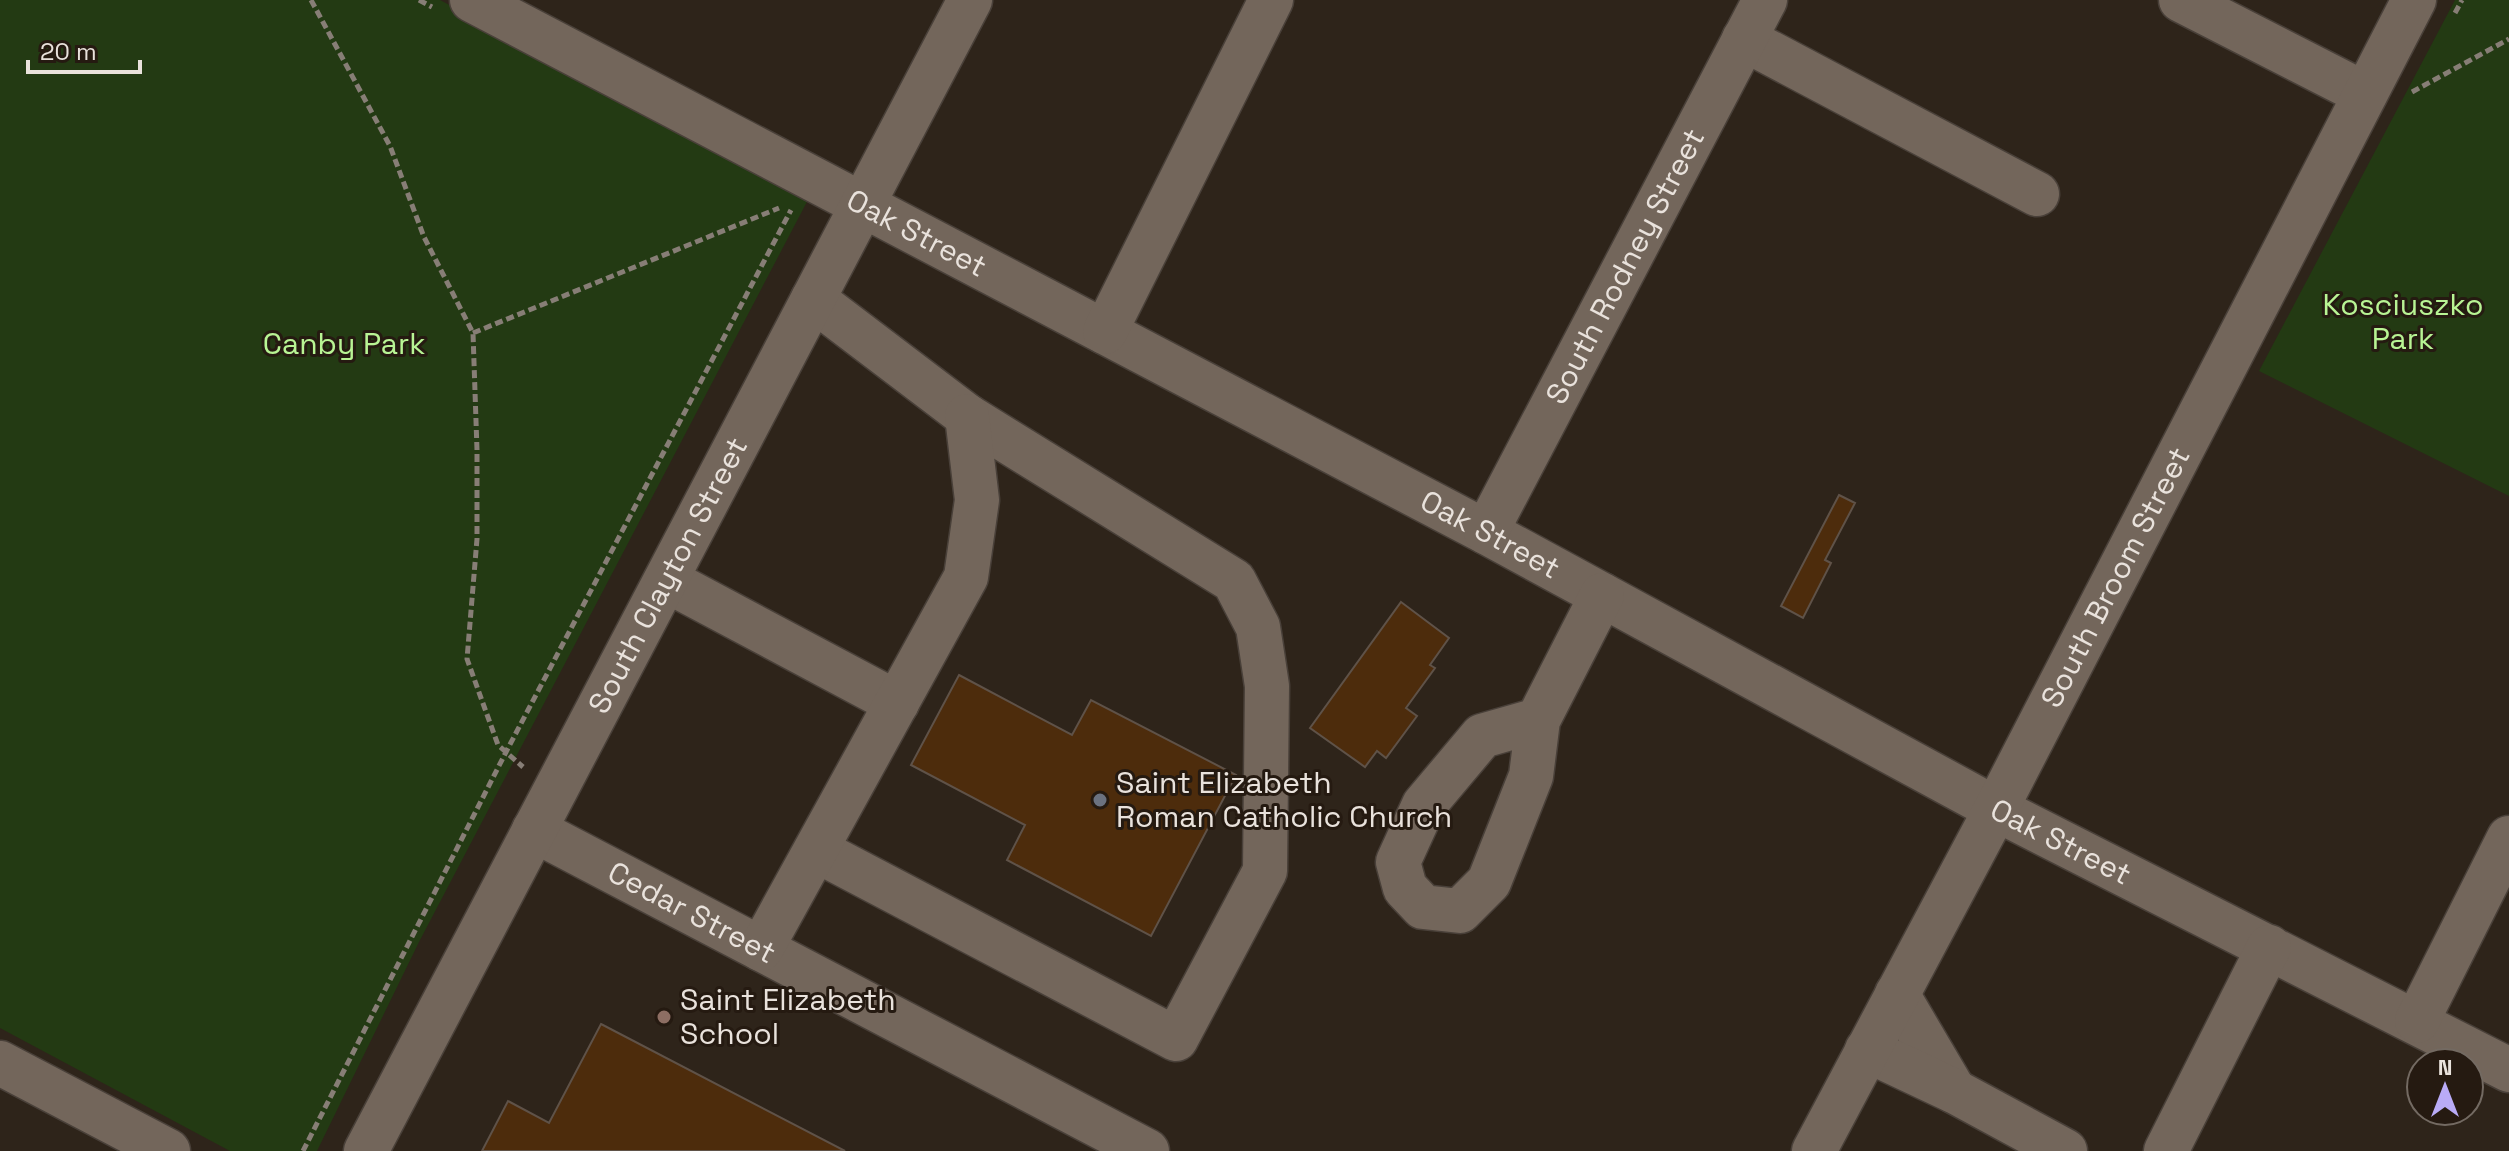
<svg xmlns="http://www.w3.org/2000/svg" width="2509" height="1151" font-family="'Space Grotesk',sans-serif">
  <rect width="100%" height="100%" fill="#2e241a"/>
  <path fill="#233a13" d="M0,0H440L810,196L419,942L317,1151H230L0,1028Z
    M2455,0H2509V496L2259,371Z"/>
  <path fill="#4d2c0c" stroke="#5f5248" stroke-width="2" d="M1839,495L1855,503L1825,560L1831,563L1803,618L1781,606Z
    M1401,602L1449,638L1430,665L1435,668L1406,708L1417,716L1386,758L1377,751L1365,767L1310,728Z
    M959,675L1072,735L1091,700L1236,775L1151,936L1007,860L1025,825L911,765Z
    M601,1024L845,1151H482L508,1101L549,1123Z"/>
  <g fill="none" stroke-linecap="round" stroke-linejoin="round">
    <g stroke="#494039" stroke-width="47">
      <g id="minor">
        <path id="s1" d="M472,0L1486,532L1996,809L2509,1070"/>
        <path d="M2181,0L2365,94"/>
        <path d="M1744,39L2037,194"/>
        <path d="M813,299L967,416L1234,581L1258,627L1267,686L1265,871L1176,1039L816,850"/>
        <path d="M1105,332L1271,0"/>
        <path id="s2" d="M1486,532L1765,0"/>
        <path d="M666,580L897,703"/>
        <path d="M1538,720L1531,776L1489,882L1460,911L1423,907L1405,888L1398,862L1424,805L1482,736L1538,720L1602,595"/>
        <path id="s3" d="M534,830L1147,1151"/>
        <path d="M761,949L966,577L977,500L967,416"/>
        <path d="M1897,994L1954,1091"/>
        <path d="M2417,1021L2509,838"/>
        <path d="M1867,1050L1954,1091L2065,1151"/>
        <path d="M0,1063L168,1151"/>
        <path id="s4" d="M366,1151L970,0"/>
        <path id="s5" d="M1814,1151L1996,809L2414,0"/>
        <path d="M2166,1151L2269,947"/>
      </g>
    </g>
    <path stroke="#877e76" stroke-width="5" stroke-dasharray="8 4" stroke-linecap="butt" d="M311,0L390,146L424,237L473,333L477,450V539L467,659L498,745L523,767
      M419,0L432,7
      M2455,13L2462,0
      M2412,92L2509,39
      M473,333L779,208
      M303,1151L506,752L791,210"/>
    <use href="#minor" stroke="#73665b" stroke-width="44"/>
  </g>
  <circle fill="#6b7280" stroke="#251a11" stroke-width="3" cx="1100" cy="800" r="8"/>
  <circle fill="#8d6e63" stroke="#251a11" stroke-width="3" cx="664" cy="1017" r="8"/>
  <g text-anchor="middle" stroke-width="6" stroke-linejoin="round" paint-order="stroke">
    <g font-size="30" fill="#e9e2dc" stroke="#251a11">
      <text dy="10" stroke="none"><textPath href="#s1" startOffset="502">Oak Street</textPath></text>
      <text dy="10" stroke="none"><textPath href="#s2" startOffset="300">South Rodney Street</textPath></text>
      <text dy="10" stroke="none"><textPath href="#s1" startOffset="1150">Oak Street</textPath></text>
      <text dy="10" stroke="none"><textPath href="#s4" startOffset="650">South Clayton Street</textPath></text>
      <text dy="10" stroke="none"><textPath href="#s5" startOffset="648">South Broom Street</textPath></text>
      <text dy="10" stroke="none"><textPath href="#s1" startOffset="1798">Oak Street</textPath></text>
      <text dy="10" stroke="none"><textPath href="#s3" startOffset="178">Cedar Street</textPath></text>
    </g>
    <g font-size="30" fill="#b8f494" stroke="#251a11">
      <text x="2403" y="315">Kosciuszko<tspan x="2403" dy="34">Park</tspan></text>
      <text x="344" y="354">Canby Park</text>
    </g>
    <g font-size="30" fill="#e9e2dc" stroke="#251a11" text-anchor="start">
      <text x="1116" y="793">Saint Elizabeth<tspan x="1116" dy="34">Roman Catholic Church</tspan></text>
      <text x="680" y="1010">Saint Elizabeth<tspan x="680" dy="34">School</tspan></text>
    </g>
  </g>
  <g transform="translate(2445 1087)"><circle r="38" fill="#251a11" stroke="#736a62" stroke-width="2"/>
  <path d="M0-6L14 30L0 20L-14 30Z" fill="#b9abf7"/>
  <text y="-12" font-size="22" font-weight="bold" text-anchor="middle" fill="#e9e2dc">N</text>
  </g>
  <path d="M28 60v12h112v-12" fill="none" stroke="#e9e2dc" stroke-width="4"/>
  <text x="40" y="60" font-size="24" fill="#e9e2dc" stroke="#251a11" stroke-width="6" paint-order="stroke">20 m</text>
</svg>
